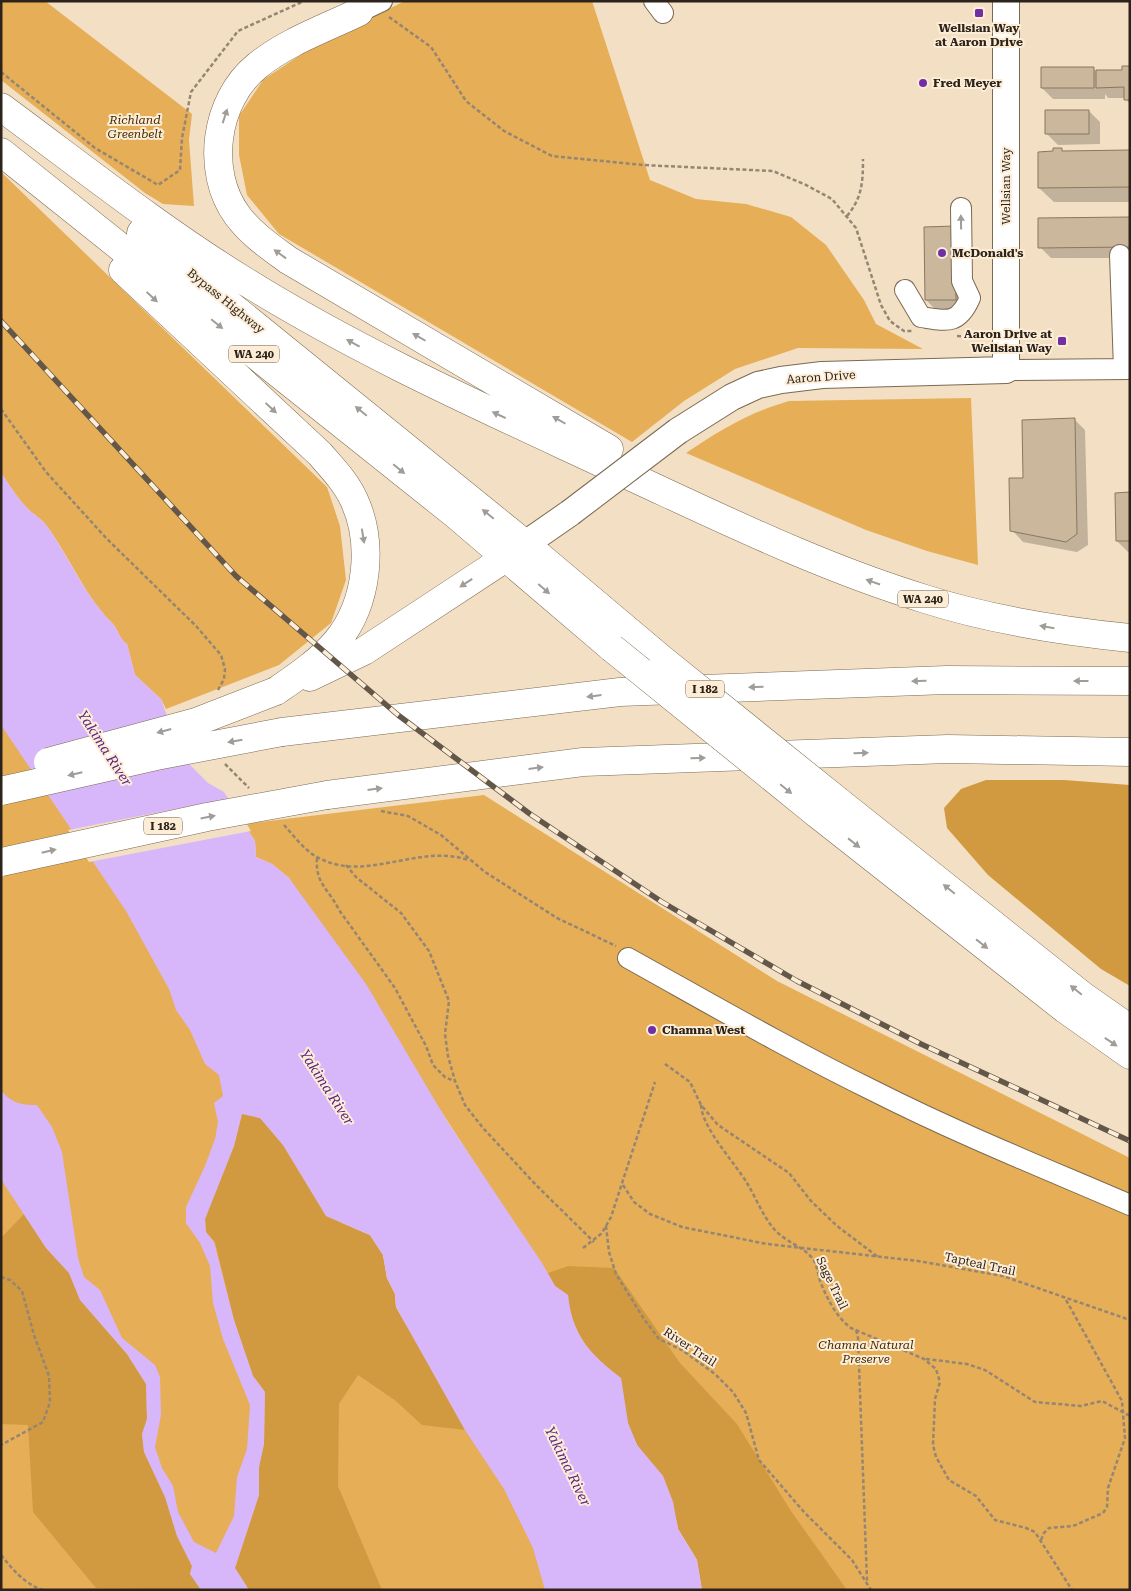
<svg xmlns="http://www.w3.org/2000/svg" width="1131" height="1591" font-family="'Roboto Serif',serif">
  <rect width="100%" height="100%" fill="#f3dfc3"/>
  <path fill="#e6ae57" d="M1,1H45L192,114L189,140L194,206L163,204L145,193L1,80Z
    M405,1H592L650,180L696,199L746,204L791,217L826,245L864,300L876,324L923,349L798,348L735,369L684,401L632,442L279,234L247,195L239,155V116L263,80L315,45Z
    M1,172L327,487L340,526L346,580L331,623L279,665L166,709L161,699L135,675L127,644C119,639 119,630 112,623C84,595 70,557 46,525C42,519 34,515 29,510C18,499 10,486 1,473Z
    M971,398L978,565L927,551L866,530L686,453C720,430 748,413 789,401Z
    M1,681L573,1590H1Z
    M484,795L777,981L1130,1158V1590H702L697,1560L555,1286L289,878L272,864L256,857L255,841L244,824Z"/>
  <path fill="#d19a41" d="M986,780H1064L1130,785V986L1101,969L988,875L947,828L944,808L961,789Z
    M242,1114L260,1118L283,1145L326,1216L370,1235L383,1255L387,1278L395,1294L396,1307L465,1430L422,1425L396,1401L358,1375L339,1404L338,1486L382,1590H249L235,1568L259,1495V1467L264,1444L265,1392L253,1376L234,1320L215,1242L206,1232L205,1219L234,1146Z
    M24,1214L46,1248L69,1273L80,1300L127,1354L146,1384L147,1419L142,1434L144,1452L165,1497L177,1536L192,1566L190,1574L201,1590L96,1588L33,1512L28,1425L1,1424V1238Z
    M568,1266L614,1268L680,1363L737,1424L791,1511L847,1590H702L697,1560L678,1529L673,1502L663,1476L637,1445L628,1423L621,1378C590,1354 572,1336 568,1295L555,1286L548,1273Z"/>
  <path fill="#d8b6fa" d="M1,473C10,486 18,499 29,510C34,515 42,519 46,525C69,557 84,595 112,623C119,630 119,639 127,644L135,675L161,699L177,744L191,766L208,783L224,792L255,841L256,857L272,864L289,878L366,984L447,1121L542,1263L555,1286L568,1295C572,1336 590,1354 621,1378L628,1423L637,1445L663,1476L673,1502L678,1529L697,1560L702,1590H545L533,1548L504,1489L465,1430L396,1307L395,1294L387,1278L383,1255L370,1235L326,1216L283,1145L260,1118L242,1114L234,1146L205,1219L206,1232L214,1242L234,1320L253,1376L265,1392L264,1444L259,1467V1495L235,1568L249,1590H201L190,1574L192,1566L177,1536L165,1497L144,1452L142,1434L147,1419L146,1384L127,1354L80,1300L69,1273L46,1248L4,1184L1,1177V1090C11,1103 21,1105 37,1105L52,1127L62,1152L78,1258L84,1277L100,1290L122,1338L155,1365L160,1377L161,1415L155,1447L162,1468L173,1486L178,1512L194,1542L216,1553L234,1516L237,1477L247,1449L250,1405L223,1339L213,1303L210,1266L200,1243L186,1223V1207L205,1166L215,1139L218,1122L214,1103L223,1096L219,1075L205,1064L190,1030L176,1010L169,989L126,911L1,725Z"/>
  <path fill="#f3dfc3" d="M231,798L251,831L89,862L68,830Z"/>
  <path fill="#0003" d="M1130,67V104L1125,98H1108L1105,94V99H1053L1042,88L1094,69L1097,72H1123Z
    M1089,111L1100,122V144L1058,145L1047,134Z
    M1061,149L1064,152H1130V202H1054L1039,188L1055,153Z
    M1130,219V258H1051L1040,247Z
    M955,228L967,310L937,311L926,300Z
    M1074,419L1085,430L1088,545L1077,552L1023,542L1012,530L1025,479Z
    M1130,494V552H1128L1117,541Z"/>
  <path fill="#cbb79c" stroke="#89775e" d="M1122,66H1130V100H1124V87L1096,88V70H1122Z
    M1041,67H1094V88H1041Z
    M1045,110H1089V134H1045Z
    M1053,148H1062V151L1130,150V187L1038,188V152L1053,151Z
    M1130,217V247L1038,248V218Z
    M955,226L956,300H925L924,227Z
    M1075,418L1077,534L1066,542L1010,531L1009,478H1023L1022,420Z
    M1130,492V541H1116L1115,493Z"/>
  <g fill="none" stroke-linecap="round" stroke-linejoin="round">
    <g stroke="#7b6a51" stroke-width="22">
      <path id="minor" d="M356,1L359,12L382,1
        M654,1L663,13
        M1120,255L1124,369
        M905,290L921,317C947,321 958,325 970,298L962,281L961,208
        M1006,370L1130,369
        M628,958C709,1003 790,1050 874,1091C957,1133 1044,1168 1130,1205"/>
    </g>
    <g stroke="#7b6a51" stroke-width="28">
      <path id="major" d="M678,431L732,397L758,385L781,380L822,375L1006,370V1
        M508,556L570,513"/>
    </g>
    <g stroke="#7b6a51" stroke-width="29">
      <path id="highway" d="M359,12C326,28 286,42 257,66C215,100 205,171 237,215C251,234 269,246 288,260L609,449
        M1,107C81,166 159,228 243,280C363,355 493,412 621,472C721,518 820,567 925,599C991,620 1061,631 1130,638
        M1,152L456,515L612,648
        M141,233L525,544L664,661
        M123,270L320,454C332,468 346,482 354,500C374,543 368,603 337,641C320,661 298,676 276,691
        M310,677L364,651L507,557
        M282,732L620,692L947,680L1130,681
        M327,795L583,762L948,749L1130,752
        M838,801L1083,996L1130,1029
        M816,813L1065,1009L1130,1055"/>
    </g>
    <path stroke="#948672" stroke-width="2.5" stroke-dasharray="4 2.5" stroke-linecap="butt" d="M389,17L431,47L466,101L504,131L552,156L643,165L773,171L806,185L832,199L856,228L881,305L890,321L904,331H912
      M1,72L95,148L158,185L180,170L182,138L191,92L238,31L304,1
      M847,216C862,198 863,182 863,159
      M957,336L979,337
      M1,409L46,472L107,539L196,626L221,655L225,669L224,679L218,690
      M225,764L249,788
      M381,811L408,816L441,835L485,872L557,918L616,946
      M284,825C294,836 304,850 317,857C364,884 419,843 468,860
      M317,858C315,884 329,889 339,910L395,988L426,1046L433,1065L445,1077L454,1081
      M346,865L356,877L401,913L429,951L449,1001L445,1034L448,1056L455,1081L465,1105L483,1128L537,1186L594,1242
      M665,1064L690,1082L701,1105L718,1125L789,1173L811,1201L837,1226L878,1257
      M701,1105C702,1128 735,1163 747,1183C756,1198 763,1216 774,1229C785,1242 803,1246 813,1259C817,1265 818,1274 820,1281C827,1298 836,1317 851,1328L924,1359L936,1369L940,1382L935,1399L933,1445L936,1457L949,1480L976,1496L995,1520L1026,1528L1035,1532L1072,1590
      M623,1185L634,1202L650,1214L682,1227L767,1244L918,1261L1003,1276L1130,1320
      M606,1226L609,1252L616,1274L644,1319L659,1339L682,1350L715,1374L733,1392L746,1413L759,1460L804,1512L852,1560L871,1590
      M583,1248L602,1233L611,1217L655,1082
      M1,1277L10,1280L22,1291L34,1335L49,1376L50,1402L43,1422L1,1445
      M856,1330L858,1338L867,1581
      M926,1359L967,1364L985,1370L1035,1402L1081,1406L1102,1401L1130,1416
      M1041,1540L1044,1533L1049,1528L1073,1526L1103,1513L1107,1507L1108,1488L1125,1438L1122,1401L1065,1298
      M1,1555C13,1570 24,1583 42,1590"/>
    <use href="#minor" stroke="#fff" stroke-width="20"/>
    <use href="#major" stroke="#fff" stroke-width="26"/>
    <use href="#highway" stroke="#fff" stroke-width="28"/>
    <g stroke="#625748" stroke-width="5.5">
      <path id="rail" d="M1,321L236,576L398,715L530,814L662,902L797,981L921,1044L1130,1141"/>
    </g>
    <use href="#rail" stroke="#fdedd7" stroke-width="4" stroke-dasharray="11" stroke-linecap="butt"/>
    <g stroke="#7b6a51" stroke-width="28" stroke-linecap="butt">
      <path id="major-bridge" d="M570,513L678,431"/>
    </g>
    <g stroke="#7b6a51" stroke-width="29" stroke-linecap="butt">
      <path id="highway-bridge" d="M612,648L816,813
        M664,661L838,801
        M48,762L196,722L276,691
        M1,791L156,756L282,732
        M1,862L207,817L327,795"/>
    </g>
    <use href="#major-bridge" stroke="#fff" stroke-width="26"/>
    <use href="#highway-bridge" stroke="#fff" stroke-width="28"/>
  </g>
  <defs><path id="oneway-solid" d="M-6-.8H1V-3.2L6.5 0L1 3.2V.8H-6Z" transform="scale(1.25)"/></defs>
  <g fill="#a09c98">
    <use href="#oneway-solid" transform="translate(225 116) rotate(-72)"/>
    <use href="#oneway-solid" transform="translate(961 222) rotate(-91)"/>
    <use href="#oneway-solid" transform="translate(280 254) rotate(-144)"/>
    <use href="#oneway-solid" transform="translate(152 297) rotate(43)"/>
    <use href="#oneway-solid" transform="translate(217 324) rotate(39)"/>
    <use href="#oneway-solid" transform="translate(419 337) rotate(-150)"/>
    <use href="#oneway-solid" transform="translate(353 343) rotate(-151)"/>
    <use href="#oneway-solid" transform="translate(271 408) rotate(43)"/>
    <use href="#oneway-solid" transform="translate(361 411) rotate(-141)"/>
    <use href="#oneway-solid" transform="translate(499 415) rotate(-155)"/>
    <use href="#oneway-solid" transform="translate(559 420) rotate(-150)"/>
    <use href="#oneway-solid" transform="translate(399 469) rotate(39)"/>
    <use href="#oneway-solid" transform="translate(488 514) rotate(-141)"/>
    <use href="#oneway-solid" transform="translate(363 536) rotate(81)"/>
    <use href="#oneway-solid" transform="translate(873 582) rotate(-161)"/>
    <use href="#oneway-solid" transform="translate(466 583) rotate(147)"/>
    <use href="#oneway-solid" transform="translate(544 589) rotate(41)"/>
    <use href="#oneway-solid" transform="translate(1047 627) rotate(-170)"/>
    <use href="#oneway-solid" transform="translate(919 681) rotate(178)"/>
    <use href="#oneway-solid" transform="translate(1081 681) rotate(-180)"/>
    <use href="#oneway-solid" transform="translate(756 687) rotate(178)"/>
    <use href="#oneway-solid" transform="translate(594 696) rotate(173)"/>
    <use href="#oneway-solid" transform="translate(164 731) rotate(165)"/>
    <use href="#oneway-solid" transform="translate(235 741) rotate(170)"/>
    <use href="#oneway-solid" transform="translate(861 753) rotate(-2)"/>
    <use href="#oneway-solid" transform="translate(698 758) rotate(-2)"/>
    <use href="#oneway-solid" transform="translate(536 768) rotate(-7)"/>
    <use href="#oneway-solid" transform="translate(75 774) rotate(167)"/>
    <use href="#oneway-solid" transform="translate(375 789) rotate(-7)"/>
    <use href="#oneway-solid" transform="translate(786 789) rotate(39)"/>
    <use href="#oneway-solid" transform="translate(208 817) rotate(-11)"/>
    <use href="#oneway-solid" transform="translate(854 843) rotate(38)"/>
    <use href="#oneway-solid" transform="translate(49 851) rotate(-13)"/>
    <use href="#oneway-solid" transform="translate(949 889) rotate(-141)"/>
    <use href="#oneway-solid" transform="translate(982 944) rotate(38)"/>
    <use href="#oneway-solid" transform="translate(1076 990) rotate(-141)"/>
    <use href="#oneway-solid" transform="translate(1111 1042) rotate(34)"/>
  </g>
  <g fill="#712fa3" stroke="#fdedd7" stroke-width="2">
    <rect x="974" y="8" width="10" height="10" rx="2.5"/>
    <circle cx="923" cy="83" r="5"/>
    <circle cx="942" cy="253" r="5"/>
    <rect x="1057" y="336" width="10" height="10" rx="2.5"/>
    <circle cx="652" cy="1030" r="5"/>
  </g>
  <g text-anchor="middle" stroke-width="4" stroke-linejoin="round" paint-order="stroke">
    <g fill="#fdedd7" stroke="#6b6053" stroke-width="1">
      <rect x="229" y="345.5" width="50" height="17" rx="4"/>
      <rect x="898" y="590.5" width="50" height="17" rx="4"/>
      <rect x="686" y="680.5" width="38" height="17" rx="4"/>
      <rect x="144" y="817.5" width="38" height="17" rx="4"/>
    </g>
    <g font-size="11" font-weight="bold" fill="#2c241a">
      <text x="254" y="358">WA 240</text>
      <text x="923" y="603">WA 240</text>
      <text x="705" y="693">I 182</text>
      <text x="163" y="830">I 182</text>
    </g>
    <g font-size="12" font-weight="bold" fill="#2c241a" stroke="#fdedd7" text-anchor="start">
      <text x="979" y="32" text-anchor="middle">Wellsian Way<tspan x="979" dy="14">at Aaron Drive</tspan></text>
      <text x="933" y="87">Fred Meyer</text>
      <text x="952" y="257">McDonald's</text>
      <text x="1052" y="338" text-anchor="end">Aaron Drive at<tspan x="1052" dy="14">Wellsian Way</tspan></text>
      <text x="662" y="1034">Chamna West</text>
    </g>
    <g font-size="12" font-style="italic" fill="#432d05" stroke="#fdedd7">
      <text x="135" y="124">Richland<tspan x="135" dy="14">Greenbelt</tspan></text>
      <text x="866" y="1349">Chamna Natural<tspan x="866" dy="14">Preserve</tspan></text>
    </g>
    <g font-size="12" fill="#2c241a" stroke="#fdedd7">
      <text transform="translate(1006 186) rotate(-90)" y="4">Wellsian Way</text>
      <text transform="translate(226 301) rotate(39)" y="4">Bypass Highway</text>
      <text transform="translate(821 377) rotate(-4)" y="4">Aaron Drive</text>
      <text transform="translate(980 1264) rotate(12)" y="4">Tapteal Trail</text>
      <text transform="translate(832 1283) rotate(64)" y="4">Sage Trail</text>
      <text transform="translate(690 1347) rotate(33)" y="4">River Trail</text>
    </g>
    <g font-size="14" font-style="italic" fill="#592282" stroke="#fdedd7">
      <text transform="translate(105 748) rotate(57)" y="5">Yakima River</text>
      <text transform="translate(327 1087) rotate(57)" y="5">Yakima River</text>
      <text transform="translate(568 1466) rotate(64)" y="5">Yakima River</text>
    </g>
  </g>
  <rect width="1131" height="1591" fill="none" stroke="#2c241a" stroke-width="5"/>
</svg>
